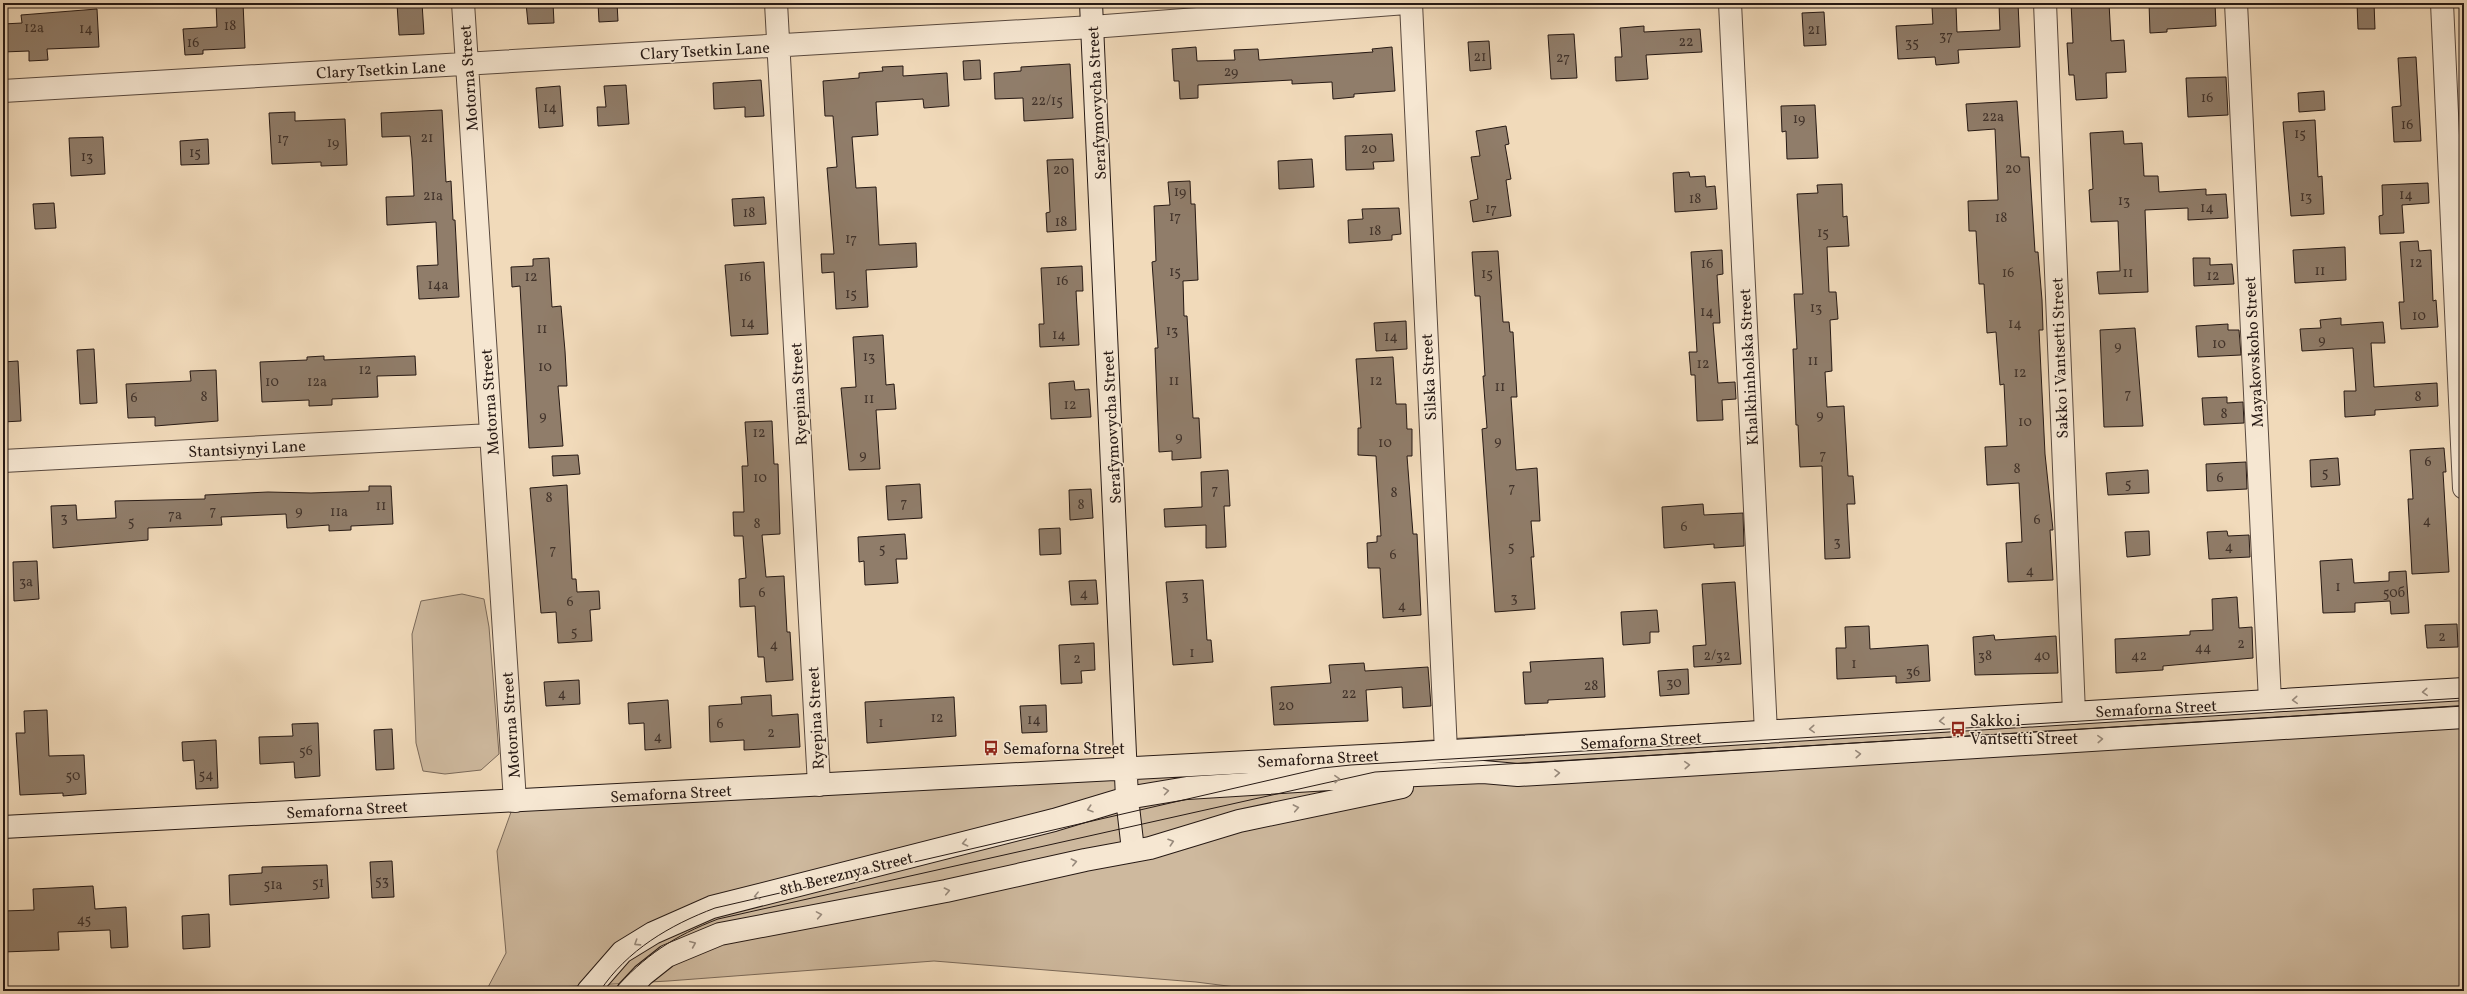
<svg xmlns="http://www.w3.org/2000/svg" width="2467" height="994" font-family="Vollkorn,serif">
  <rect width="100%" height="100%" fill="#f1daba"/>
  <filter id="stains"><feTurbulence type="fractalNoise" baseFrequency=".005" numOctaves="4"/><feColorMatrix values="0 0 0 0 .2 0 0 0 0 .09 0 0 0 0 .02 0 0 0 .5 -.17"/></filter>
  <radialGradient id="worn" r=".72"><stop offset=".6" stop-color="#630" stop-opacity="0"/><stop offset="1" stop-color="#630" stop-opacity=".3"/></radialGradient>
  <path fill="#ceb99e" stroke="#7a6959" d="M462,594L484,599L489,627L499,754L481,770L445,774L423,771L416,743L412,634L421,601Z
    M2464,680V991H1267L1196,982L934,961L668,981L486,991L506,953L497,851L515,801L993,776L1445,739Z"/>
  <path fill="#907d6a" stroke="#261914" d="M216,3H243L245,48L203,50V54L185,55L183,29L217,27Z
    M422,3L424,34L399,35L397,4Z
    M526,3H553L554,23L528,24Z
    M598,3H617L618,21L599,22Z
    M2018,3L2020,47L1958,50L1959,63L1936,65L1935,57L1898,59L1896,26L1933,24L1932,7L1956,6L1957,32L2000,30L1999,4Z
    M2071,3H2109L2111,41L2124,40L2126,72L2106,73L2107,98L2076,100L2074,75H2069L2067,43H2073Z
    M2149,3H2215L2216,26L2167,29V32L2150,33Z
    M2357,3H2374L2375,29H2358Z
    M97,9L99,47L47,49L48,60L29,61V51L3,52V24L22,23L21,15Z
    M1824,12L1826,45L1804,46L1802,13Z
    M1644,26V32L1700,29L1702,52L1646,55L1648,79L1616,81L1615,57H1622L1620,28Z
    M1574,34L1577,78L1551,79L1548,35Z
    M1489,41L1491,69L1470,71L1468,42Z
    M1196,47L1197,61L1235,60L1234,50L1258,49L1259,60L1373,52L1372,49L1392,47L1395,91L1354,94V97L1333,99L1332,82L1292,84V80L1198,85V98L1180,99L1179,81H1174L1172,49Z
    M2416,57L2421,141L2394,142L2392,107L2401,106L2398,58Z
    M980,60L981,79L964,80L963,61Z
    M1070,64L1073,118L1024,121L1023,98L995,99L994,73L1021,71V67Z
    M903,66V76L947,73L949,106L924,108L923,99L876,102L878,135L852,137L856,188L876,187L879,245L916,243L917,267L866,270L868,307L836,309L834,272L822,273L821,254H834L827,168L837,167L833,116H825L823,81L859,78V73L883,71L882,67Z
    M2226,77L2228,115L2188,117L2186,78Z
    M761,80L764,116L745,117V107L714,109L713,83Z
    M626,85L629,124L598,126L597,107H606L604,86Z
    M560,86L563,126L539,128L536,88Z
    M2324,91L2325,110L2299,112L2298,93Z
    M2017,101L2021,157H2029L2035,252H2038L2042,300L2043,330H2039L2045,454L2053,530H2050L2053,580L2008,582L2006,543L2022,542L2019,483L1987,485L1985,447L2007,446L2004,384L2000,385L1996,332L1987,333L1984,284H1979L1976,231H1969L1968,201L1998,200L1995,129L1968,131L1966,104Z
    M1815,105L1818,158L1787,159L1786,131L1782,132L1781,106Z
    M442,110L446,182L451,181L453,220H455L459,297L419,299L417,266L438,265L436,222L387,225L386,197L414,196L412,158L410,136L382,137L381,113Z
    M295,112V121L345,119L347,165L321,166V162L272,164L269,113Z
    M2315,120L2318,177L2322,176L2324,214L2291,216L2283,122Z
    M1506,126L1509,144L1505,145L1511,179L1506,180L1511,216L1473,222L1470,201L1478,199L1471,157L1480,156L1476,131Z
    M2123,131L2124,144L2142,143L2144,176H2158L2159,192L2206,189V195L2226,194L2228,218L2188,220V208L2145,210L2148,292L2099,294L2097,272L2120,271L2118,221L2091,222L2089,190L2093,189L2090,133Z
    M1392,134L1394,161L1373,162L1374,169L1346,170L1345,136Z
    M103,137L105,174L71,176L69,138Z
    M208,139L209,164L181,165L180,141Z
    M1073,159L1076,230L1047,232L1046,213L1050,212L1047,160Z
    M1312,159L1314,187L1279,189L1278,161Z
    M1689,172L1690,177L1705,176L1706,187L1715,186L1717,209L1675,212L1673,173Z
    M1190,181L1191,204H1195L1198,280L1183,281L1184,316H1187L1193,418H1199L1201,458L1172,460V451L1159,452L1155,348H1158L1152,262L1156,261L1154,206L1170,205L1168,182Z
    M2428,183L2429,203L2402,205L2404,233L2380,234L2379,216L2383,215L2382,185Z
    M1842,184L1843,217L1847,216L1849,246L1827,247L1829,292H1836L1838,319L1830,320L1832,371L1825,372L1827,407L1844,406L1848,476H1853L1855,504H1847L1850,558L1825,559L1822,466L1800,467L1798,425H1796L1793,349H1797L1794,294H1803L1797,194L1818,193L1817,185Z
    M764,197L766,224L734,226L732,199Z
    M54,203L56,228L35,229L33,204Z
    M1399,208L1401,234L1392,235V240L1349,243L1348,220L1363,219L1362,209Z
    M2418,241L2419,251L2431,250L2433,301L2436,300L2438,327L2401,329L2399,302H2404L2400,242Z
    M2345,247L2346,280L2295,283L2293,250Z
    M1722,250L1723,274L1717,275L1720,323H1713L1718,383L1735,382L1736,399L1722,400L1723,420L1697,421L1695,375H1691L1689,352H1697L1691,252Z
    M1498,251L1503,322H1509L1510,332H1513L1517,397H1511L1516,470L1537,468L1540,521H1531L1534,557H1531L1535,609L1495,612L1482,429L1487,428L1483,376H1485L1480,296H1475L1472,252Z
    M549,258L552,307L561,306L565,351L567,386H558L563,446L529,448L520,286L512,287L511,267L533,266V259Z
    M2193,258H2210V265L2232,264L2234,284L2194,286Z
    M764,262L768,334L731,336L725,265Z
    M1082,266L1083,291H1076L1079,345L1040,347L1039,324H1044L1041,268Z
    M2341,318V325L2383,322L2385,343H2371L2374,387L2437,383L2438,406L2375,410V415L2345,417L2344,391H2356L2353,348L2302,351L2300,329L2321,328L2320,320Z
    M1406,321L1407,349L1376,351L1374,323Z
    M2228,324V330H2239L2241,355L2198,357L2196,326Z
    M2135,328L2143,426L2104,427L2100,330Z
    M883,335L886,385L894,384L896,409L876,410L880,469L849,470L841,388L856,387L853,337Z
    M94,349L97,403L80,404L77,350Z
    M324,356V360L415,356L416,375L377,376L378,397L332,399V405L309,406V400L262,402L260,362L307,360V357Z
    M1393,357L1396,404H1406L1407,429H1412V456H1407L1413,534H1417L1421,615L1383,618L1380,568H1368L1367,543L1377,542V536H1381L1376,456L1358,455V428H1361L1356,359Z
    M18,361L21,421L3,422V362Z
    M216,370L218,421L155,426V417L128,418L126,384L191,381L190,371Z
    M1074,381L1075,390L1089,389L1091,417L1051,419L1049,383Z
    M2227,397V403L2243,402L2244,423L2204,425L2202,398Z
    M772,421L774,464H778L780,534L762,535L766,577L784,576L787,632H790L793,680L766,682L764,657H758L755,606L740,607L739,579L746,578L743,536H734L733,512H744L742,466H748L745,422Z
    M2444,448L2446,472H2443L2449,572L2412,574L2408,499H2413L2410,450Z
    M578,455L580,474L553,476L552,456Z
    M2338,458L2340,485L2311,487L2310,460Z
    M2246,462L2247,489L2207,491L2206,464Z
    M1228,470L1230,506H1224L1226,547L1206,548V525L1165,527L1164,509L1202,507L1201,472Z
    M2148,470L2149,493L2108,495L2106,473Z
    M920,484L922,518L888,520L886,486Z
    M567,485L572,579H576L577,592L599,591L600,609L590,610L592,641L558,643L556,612L541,613L530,488Z
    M369,486H391L393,524L351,526V530L329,531V525L287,528L286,514L221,517L222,525L148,528V540L53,548L51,506L76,505L77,520L116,518L115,501L205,499V495L268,492L311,493L369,491Z
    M1091,489L1093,518L1070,520L1069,490Z
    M1703,504L1704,515L1743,513L1744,546L1714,548V544L1664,548L1662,507Z
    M1060,528L1061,554L1040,555L1039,529Z
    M2149,531L2150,555L2127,557L2125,532Z
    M2227,531L2228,536L2249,535L2250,557L2209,559L2207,532Z
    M905,534L907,559H896L898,583L865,585L864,561L859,562L858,537Z
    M2352,559L2354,583L2389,581V572L2406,571L2409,613L2391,614L2390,601L2355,603V612L2323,613L2320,561Z
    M37,561L39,599L14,601L13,562Z
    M1096,580L1098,604L1071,605L1069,581Z
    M1203,580L1207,640H1211L1213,662L1173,665L1166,582Z
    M1735,582L1741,664L1694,667L1693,646L1706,645L1702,584Z
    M2237,597L2239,628L2252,627L2253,658L2163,666V670L2116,673L2115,639L2190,635V631L2213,630L2212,599Z
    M1657,610L1659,632H1650V643L1623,645L1621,612Z
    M2457,624L2458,647L2427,648L2425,625Z
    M1869,626L1870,649L1928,645L1930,681L1896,683V676L1837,679L1836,648H1846L1845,627Z
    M1994,635L1995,640L2056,636L2058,673L1975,675L1973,637Z
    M1094,643L1095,670L1081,671L1082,683L1061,684L1059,645Z
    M1603,658L1605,697L1548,700V703L1525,704L1523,672H1531L1530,662Z
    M1364,663L1365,671L1428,667L1431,706L1403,708L1402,687L1366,690L1368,721L1274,725L1271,687L1331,683L1329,665Z
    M1688,669L1689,694L1660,696L1658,671Z
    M579,680L580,704L546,706L544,682Z
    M771,695L772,716L798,714L800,747L744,750V740L710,742L709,706L742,704L741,697Z
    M954,697L956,736L867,743L865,702Z
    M668,700L671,748L645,750L644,723L629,724L628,703Z
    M1046,705L1047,732L1022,733L1020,706Z
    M47,710L49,756L84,755L86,794L63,796V793L20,795L16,733H25L24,711Z
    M318,723L320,776L295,778L294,762L260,764L259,737L293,736L292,724Z
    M392,729L394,769L376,770L374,730Z
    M216,740L218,788L196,789L194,760L183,761L182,742Z
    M392,861L394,897L372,898L370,862Z
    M327,865L329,898L230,905L229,875L262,873V867Z
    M93,886L95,909L126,907L128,947L111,948L110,930L58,932L59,950L3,952V911L34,910L33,889Z
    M209,914L210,947L183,949L182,916Z"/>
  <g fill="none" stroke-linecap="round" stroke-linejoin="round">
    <g stroke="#59493e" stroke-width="24">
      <path id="street" d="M463,3L515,801
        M776,3L819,785
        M1411,3L1446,751
        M1730,3L1766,732
        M2045,3L2074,713
        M2236,3L2270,701
        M2442,3L2464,488
        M3,91L1092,27L1406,3
        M3,461L491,435"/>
    </g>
    <g stroke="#261914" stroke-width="24">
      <path id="secondary" d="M1091,3L1127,798L1133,850
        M3,827L1402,754L2464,689
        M588,991L622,952L653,933L712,907L1054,820L1127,798L1187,788L1329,779L1483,772L1518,775L1571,772L2464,717
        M628,991L643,975L667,956L720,934L946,891L1085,860L1150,848L1239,821L1402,787"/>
    </g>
    <use href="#street" stroke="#f6e7d2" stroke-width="22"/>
    <use href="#secondary" stroke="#f6e7d2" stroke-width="22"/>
    <path stroke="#261914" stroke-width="1" d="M600,991C627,950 670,925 715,908L1322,768L1351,765L2464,698
      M613,991C645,955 674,936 718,919L1375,772L2464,706"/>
  </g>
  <defs><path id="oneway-chevron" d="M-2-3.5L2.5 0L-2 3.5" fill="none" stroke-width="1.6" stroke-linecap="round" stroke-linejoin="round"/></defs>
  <g stroke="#988a7c">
    <use href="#oneway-chevron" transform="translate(2425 692) rotate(176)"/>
    <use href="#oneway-chevron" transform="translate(2295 700) rotate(176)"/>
    <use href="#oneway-chevron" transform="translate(1942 721) rotate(176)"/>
    <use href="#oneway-chevron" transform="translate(1812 729) rotate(176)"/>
    <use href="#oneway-chevron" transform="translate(2100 739) rotate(-3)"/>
    <use href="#oneway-chevron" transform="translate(1858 754) rotate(-4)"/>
    <use href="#oneway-chevron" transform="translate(1687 765) rotate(-4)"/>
    <use href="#oneway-chevron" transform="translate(1557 773) rotate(-3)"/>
    <use href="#oneway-chevron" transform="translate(1337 779) rotate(-2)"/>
    <use href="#oneway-chevron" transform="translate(1166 791) rotate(-8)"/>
    <use href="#oneway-chevron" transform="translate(1296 808) rotate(-11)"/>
    <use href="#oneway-chevron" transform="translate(1090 809) rotate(162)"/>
    <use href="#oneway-chevron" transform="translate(1171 842) rotate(-18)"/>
    <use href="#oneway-chevron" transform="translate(965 843) rotate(167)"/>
    <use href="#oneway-chevron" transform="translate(1074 862) rotate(-13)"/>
    <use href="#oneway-chevron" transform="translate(947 891) rotate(-12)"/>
    <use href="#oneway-chevron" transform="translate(757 896) rotate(166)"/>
    <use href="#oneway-chevron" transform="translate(819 915) rotate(-10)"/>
    <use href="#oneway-chevron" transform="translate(637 943) rotate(147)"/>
    <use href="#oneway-chevron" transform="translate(693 944) rotate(-23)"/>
  </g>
  <defs>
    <g id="bus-bare" transform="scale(1.2)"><path d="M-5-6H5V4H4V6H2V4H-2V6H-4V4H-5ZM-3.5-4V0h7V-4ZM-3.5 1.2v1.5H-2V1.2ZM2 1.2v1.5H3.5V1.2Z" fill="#8f2418" stroke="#f6e7d2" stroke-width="2.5" paint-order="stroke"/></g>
  </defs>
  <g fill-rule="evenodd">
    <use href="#bus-bare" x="1958" y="729"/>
    <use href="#bus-bare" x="991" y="748"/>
  </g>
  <g text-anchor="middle" stroke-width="3" stroke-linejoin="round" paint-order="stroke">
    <g font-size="14" fill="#40322a">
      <text x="230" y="30">18</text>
      <text x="34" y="32">12а</text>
      <text x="86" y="33">14</text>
      <text x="1814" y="34">21</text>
      <text x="1946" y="40">37</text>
      <text x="1686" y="46">22</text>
      <text x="193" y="47">16</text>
      <text x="1912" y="47">35</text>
      <text x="1480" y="61">21</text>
      <text x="1563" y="62">27</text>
      <text x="1231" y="76">29</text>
      <text x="2207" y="102">16</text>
      <text x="1047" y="105">22/15</text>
      <text x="550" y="112">14</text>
      <text x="1993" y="121">22а</text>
      <text x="1799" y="123">19</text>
      <text x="2407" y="129">16</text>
      <text x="2300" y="138">15</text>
      <text x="427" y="142">21</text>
      <text x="283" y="143">17</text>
      <text x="333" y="147">19</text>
      <text x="1369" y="153">20</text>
      <text x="195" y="157">15</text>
      <text x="87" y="161">13</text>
      <text x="2013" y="173">20</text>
      <text x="1061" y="174">20</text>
      <text x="1180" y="196">19</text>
      <text x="2406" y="199">14</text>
      <text x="433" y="200">21а</text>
      <text x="2306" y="201">13</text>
      <text x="1695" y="203">18</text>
      <text x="2124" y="205">13</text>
      <text x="2207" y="212">14</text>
      <text x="1491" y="213">17</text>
      <text x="749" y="217">18</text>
      <text x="1175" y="221">17</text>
      <text x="2001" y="222">18</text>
      <text x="1061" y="226">18</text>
      <text x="1375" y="235">18</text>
      <text x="1823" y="237">15</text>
      <text x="851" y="243">17</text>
      <text x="2416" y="267">12</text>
      <text x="1707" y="268">16</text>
      <text x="2320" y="275">11</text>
      <text x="1175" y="276">15</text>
      <text x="2008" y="277">16</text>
      <text x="2128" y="277">11</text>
      <text x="1487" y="278">15</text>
      <text x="2213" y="280">12</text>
      <text x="531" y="281">12</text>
      <text x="745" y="281">16</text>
      <text x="1062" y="285">16</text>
      <text x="438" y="289">14а</text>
      <text x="851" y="298">15</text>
      <text x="1816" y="312">13</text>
      <text x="1707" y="316">14</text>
      <text x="2419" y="320">10</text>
      <text x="748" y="327">14</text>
      <text x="2015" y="328">14</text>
      <text x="542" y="333">11</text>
      <text x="1172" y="335">13</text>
      <text x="1059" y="339">14</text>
      <text x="1391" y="341">14</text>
      <text x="2322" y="344">9</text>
      <text x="2219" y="348">10</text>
      <text x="2118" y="350">9</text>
      <text x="869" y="361">13</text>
      <text x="1813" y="365">11</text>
      <text x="1703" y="368">12</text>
      <text x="545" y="371">10</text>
      <text x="365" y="374">12</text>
      <text x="2020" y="377">12</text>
      <text x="1174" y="385">11</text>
      <text x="1376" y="385">12</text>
      <text x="272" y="386">10</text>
      <text x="317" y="386">12а</text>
      <text x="1500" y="391">11</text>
      <text x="2128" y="398">7</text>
      <text x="204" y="401">8</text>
      <text x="2418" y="401">8</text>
      <text x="134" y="402">6</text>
      <text x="869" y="403">11</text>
      <text x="1070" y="409">12</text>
      <text x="2224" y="418">8</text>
      <text x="1820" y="419">9</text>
      <text x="543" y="420">9</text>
      <text x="2025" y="426">10</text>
      <text x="759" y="437">12</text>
      <text x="1179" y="441">9</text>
      <text x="1498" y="445">9</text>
      <text x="1385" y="447">10</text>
      <text x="863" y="459">9</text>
      <text x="1823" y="459">7</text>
      <text x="2428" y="466">6</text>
      <text x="2017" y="473">8</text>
      <text x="2325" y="477">5</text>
      <text x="760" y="482">10</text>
      <text x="2220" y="482">6</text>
      <text x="2128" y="488">5</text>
      <text x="1512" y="492">7</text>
      <text x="1215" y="494">7</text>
      <text x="1394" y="497">8</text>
      <text x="549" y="502">8</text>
      <text x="904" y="507">7</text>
      <text x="1081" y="509">8</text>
      <text x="381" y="510">11</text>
      <text x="213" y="515">7</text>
      <text x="299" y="515">9</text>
      <text x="339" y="516">11а</text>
      <text x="175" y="519">7а</text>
      <text x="64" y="522">3</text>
      <text x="2037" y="524">6</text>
      <text x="2427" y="525">4</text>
      <text x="131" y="526">5</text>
      <text x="757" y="528">8</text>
      <text x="1684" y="531">6</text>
      <text x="1837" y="546">3</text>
      <text x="1511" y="551">5</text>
      <text x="2229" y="551">4</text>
      <text x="882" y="553">5</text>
      <text x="553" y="554">7</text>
      <text x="1393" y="559">6</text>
      <text x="2030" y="575">4</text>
      <text x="26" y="586">3а</text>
      <text x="2338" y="591">1</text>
      <text x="762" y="597">6</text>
      <text x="2394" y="597">50б</text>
      <text x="1084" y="598">4</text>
      <text x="1185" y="600">3</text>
      <text x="1514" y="602">3</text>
      <text x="570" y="606">6</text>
      <text x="1402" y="610">4</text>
      <text x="574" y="636">5</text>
      <text x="2442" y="641">2</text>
      <text x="2241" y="648">2</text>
      <text x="774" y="649">4</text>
      <text x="2203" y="652">44</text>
      <text x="1192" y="657">1</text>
      <text x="1717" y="660">2/32</text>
      <text x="1985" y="660">38</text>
      <text x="2042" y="660">40</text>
      <text x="2139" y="660">42</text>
      <text x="1077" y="663">2</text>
      <text x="1854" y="668">1</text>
      <text x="1913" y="676">36</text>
      <text x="1674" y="687">30</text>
      <text x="1591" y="690">28</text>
      <text x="562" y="698">4</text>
      <text x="1349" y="698">22</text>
      <text x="1286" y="710">20</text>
      <text x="937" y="722">12</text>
      <text x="1034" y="724">14</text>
      <text x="881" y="727">1</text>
      <text x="720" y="728">6</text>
      <text x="771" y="737">2</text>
      <text x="658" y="741">4</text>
      <text x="306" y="755">56</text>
      <text x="206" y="779">54</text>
      <text x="73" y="780">50</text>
      <text x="382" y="885">53</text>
      <text x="318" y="887">51</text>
      <text x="273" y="889">51а</text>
      <text x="84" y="924">45</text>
    </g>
    <g font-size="16" fill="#261914" stroke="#f6e7d2">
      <text transform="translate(705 50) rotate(-3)" y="6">Clary Tsetkin Lane</text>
      <text transform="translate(381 69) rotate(-3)" y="6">Clary Tsetkin Lane</text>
      <text transform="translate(468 78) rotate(-94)" y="6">Motorna Street</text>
      <text transform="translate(1096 103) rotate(-93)" y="6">Serafymovycha Street</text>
      <text transform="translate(2253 352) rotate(-93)" y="6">Mayakovskoho Street</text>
      <text transform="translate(2059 358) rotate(-92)" y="6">Sakko i Vantsetti Street</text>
      <text transform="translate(1748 367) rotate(-93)" y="6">Khalkhinholska Street</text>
      <text transform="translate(1428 377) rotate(-93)" y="6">Silska Street</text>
      <text transform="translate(798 394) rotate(-93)" y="6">Ryepina Street</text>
      <text transform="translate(489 402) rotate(-94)" y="6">Motorna Street</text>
      <text transform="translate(1111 427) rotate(-93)" y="6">Serafymovycha Street</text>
      <text transform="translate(247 448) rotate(-3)" y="6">Stantsiynyi Lane</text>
      <text transform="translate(2156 708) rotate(-3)" y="6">Semaforna Street</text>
      <text transform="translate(815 718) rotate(-93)" y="6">Ryepina Street</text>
      <text transform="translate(510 725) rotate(-94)" y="6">Motorna Street</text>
      <text transform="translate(1641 740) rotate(-3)" y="6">Semaforna Street</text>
      <text transform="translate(1318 758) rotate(-3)" y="6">Semaforna Street</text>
      <text transform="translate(671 793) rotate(-3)" y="6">Semaforna Street</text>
      <text transform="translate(347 809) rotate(-3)" y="6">Semaforna Street</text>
      <text transform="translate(846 873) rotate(-14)" y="6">8th Bereznya Street</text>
    </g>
    <g font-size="16" fill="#261914" stroke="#f6e7d2" text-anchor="start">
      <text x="1970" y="726">Sakko i<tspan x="1970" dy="18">Vantsetti Street</tspan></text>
      <text x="1003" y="754">Semaforna Street</text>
    </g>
  </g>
  <rect width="2467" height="994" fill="none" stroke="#f1daba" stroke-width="16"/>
  <rect x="4" y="4" width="2459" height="986" fill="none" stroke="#261914" stroke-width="2"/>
  <rect x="8" y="8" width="2451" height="978" fill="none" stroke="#261914"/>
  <rect width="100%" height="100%" filter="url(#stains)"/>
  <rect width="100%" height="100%" fill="url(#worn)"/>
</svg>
